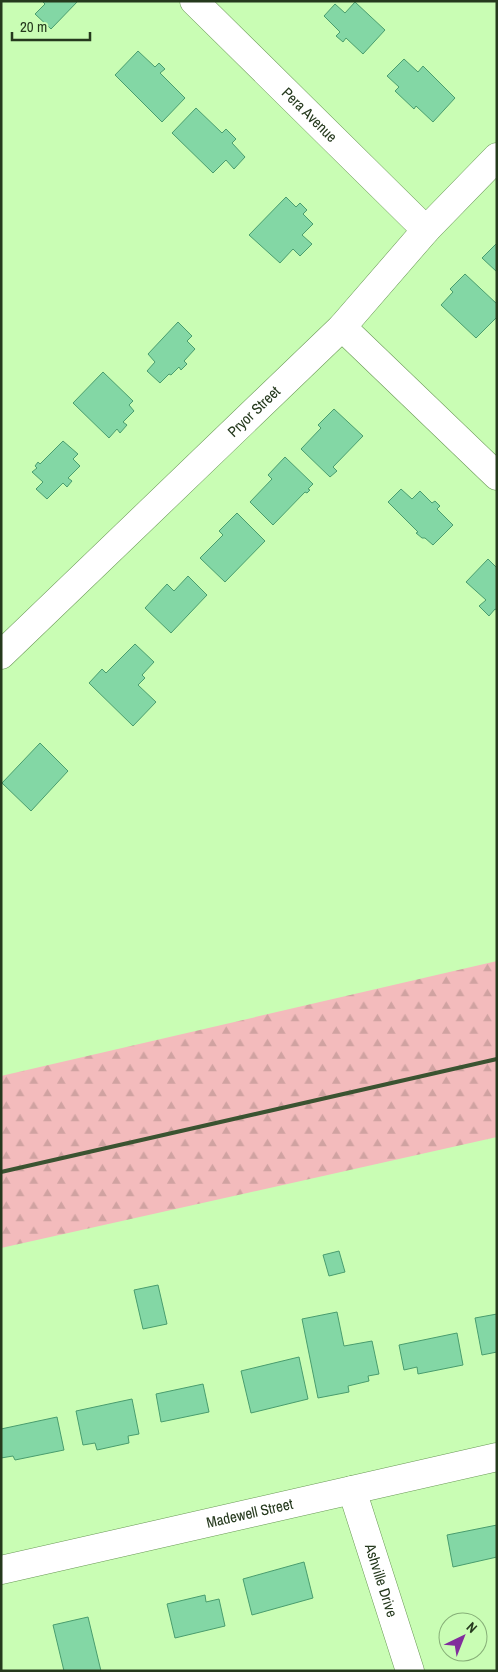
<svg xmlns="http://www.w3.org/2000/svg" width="498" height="1672" font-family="'Archivo Narrow',sans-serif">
  <defs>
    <pattern id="forest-firs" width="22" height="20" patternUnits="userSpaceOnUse" patternTransform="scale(1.25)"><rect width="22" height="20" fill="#f3bbbc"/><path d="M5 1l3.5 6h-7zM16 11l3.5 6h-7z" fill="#d0a2a1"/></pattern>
  </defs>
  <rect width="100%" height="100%" fill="#c9fdb4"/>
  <path fill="url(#forest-firs)" d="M497,961V1137L1,1248V1076Z"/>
  <path fill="#83d7a5" stroke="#499d6e" d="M42,1H78L51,29L35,14L45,4Z
    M355,2L385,30L363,54L346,38L343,42L336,36L340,32L324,16L335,4L345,13Z
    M138,51L155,67L159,63L165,69L160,73L185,98L162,122L115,75Z
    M404,59L418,72L423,66L455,98L433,122L416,106L414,109L395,91L399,87L387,76Z
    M196,108L222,133L226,129L236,139L232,143L245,157L234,169L226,160L213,173L172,133Z
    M286,197L296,207L300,203L307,210L303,214L313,224L302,235L312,244L300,256L293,249L280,263L249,235Z
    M497,243V272L482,258Z
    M465,274L497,304V317L476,338L441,305L453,292L450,289Z
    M178,322L192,336L187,341L195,349L184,361L187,364L181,370L179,367L171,375L169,374L160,383L147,371L155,362L148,354Z
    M103,372L133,401L129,405L134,411L123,422L127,425L120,433L117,429L109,438L73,403Z
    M334,409L363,436L333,467L337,471L330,477L301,449L321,428L318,425Z
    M63,441L78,454L73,459L80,466L68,478L72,481L67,487L63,483L47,499L36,489L43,482L32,472L37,468L35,466L38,462L40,464Z
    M285,457L313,484L308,489L310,490L307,493L305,492L273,525L250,502L272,479L268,475Z
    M401,489L412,499L420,491L432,503L435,501L440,506L437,509L453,525L433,545L425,538H422L416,533L418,532L388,502Z
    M237,513L265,541L225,582L200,558L223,535L219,531Z
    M488,559L497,568V610L495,609L489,616L479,606L486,600L466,582Z
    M188,576L207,595L171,633L145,608L167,584L174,591Z
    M135,644L154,662L142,675L145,678L138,685L156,702L133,726L89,683L102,669L106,673Z
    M40,743L68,771L31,811L2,783Z
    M339,1251L345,1272L329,1276L323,1255Z
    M158,1285L167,1324L143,1329L134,1290Z
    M337,1312L344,1346L372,1341L379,1374L368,1376L369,1381L348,1386L349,1392L318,1398L302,1319Z
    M497,1314V1352L482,1355L475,1318Z
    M457,1333L463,1365L418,1374L417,1367L404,1370L399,1345Z
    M299,1357L308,1399L251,1413L241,1371Z
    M203,1384L209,1412L161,1422L156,1394Z
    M132,1399L139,1434L128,1436L129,1443L97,1450L95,1443L83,1445L76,1411Z
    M57,1417L64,1450L15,1460L13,1456L1,1458V1429Z
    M497,1525V1557L453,1567L447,1535Z
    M304,1562L313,1598L252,1615L243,1579Z
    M205,1595L206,1602L219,1599L225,1626L175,1638L167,1604Z
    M88,1617L101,1671H64L53,1625Z"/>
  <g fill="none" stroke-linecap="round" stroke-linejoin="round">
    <g stroke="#699855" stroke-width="29">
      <g id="minor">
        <path id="s1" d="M194,1L426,230"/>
        <path d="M342,327L497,476"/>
        <path id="s2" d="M1,655L342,327L426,230L497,157"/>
        <path id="s3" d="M352,1490L410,1671"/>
        <path id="s4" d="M1,1570L497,1457"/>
      </g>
    </g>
    <use href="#minor" stroke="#fff" stroke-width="28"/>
    <path stroke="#3b5331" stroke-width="4" d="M1,1172L497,1059"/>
  </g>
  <g text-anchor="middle" stroke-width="4" stroke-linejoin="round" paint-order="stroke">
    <g font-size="15" fill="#25391d" stroke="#c9fdb4">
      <text dy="5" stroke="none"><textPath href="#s1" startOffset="162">Pera Avenue</textPath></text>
      <text dy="5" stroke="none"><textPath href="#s2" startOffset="351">Pryor Street</textPath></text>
      <text dy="5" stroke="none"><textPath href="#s4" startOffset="255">Madewell Street</textPath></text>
      <text dy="5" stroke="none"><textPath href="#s3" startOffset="95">Ashville Drive</textPath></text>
    </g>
  </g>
  <rect width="498" height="1672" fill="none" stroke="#25391d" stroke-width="5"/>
  <g transform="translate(463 1637) rotate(43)"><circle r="24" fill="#c9fdb4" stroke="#87af78"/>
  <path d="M0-4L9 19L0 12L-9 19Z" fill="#812d9c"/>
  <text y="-8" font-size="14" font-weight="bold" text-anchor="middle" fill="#25391d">N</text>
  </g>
  <path d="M12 32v8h78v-8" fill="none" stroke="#25391d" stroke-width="2.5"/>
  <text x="20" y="32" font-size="15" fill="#25391d" stroke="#c9fdb4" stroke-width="4" paint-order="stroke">20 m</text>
</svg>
